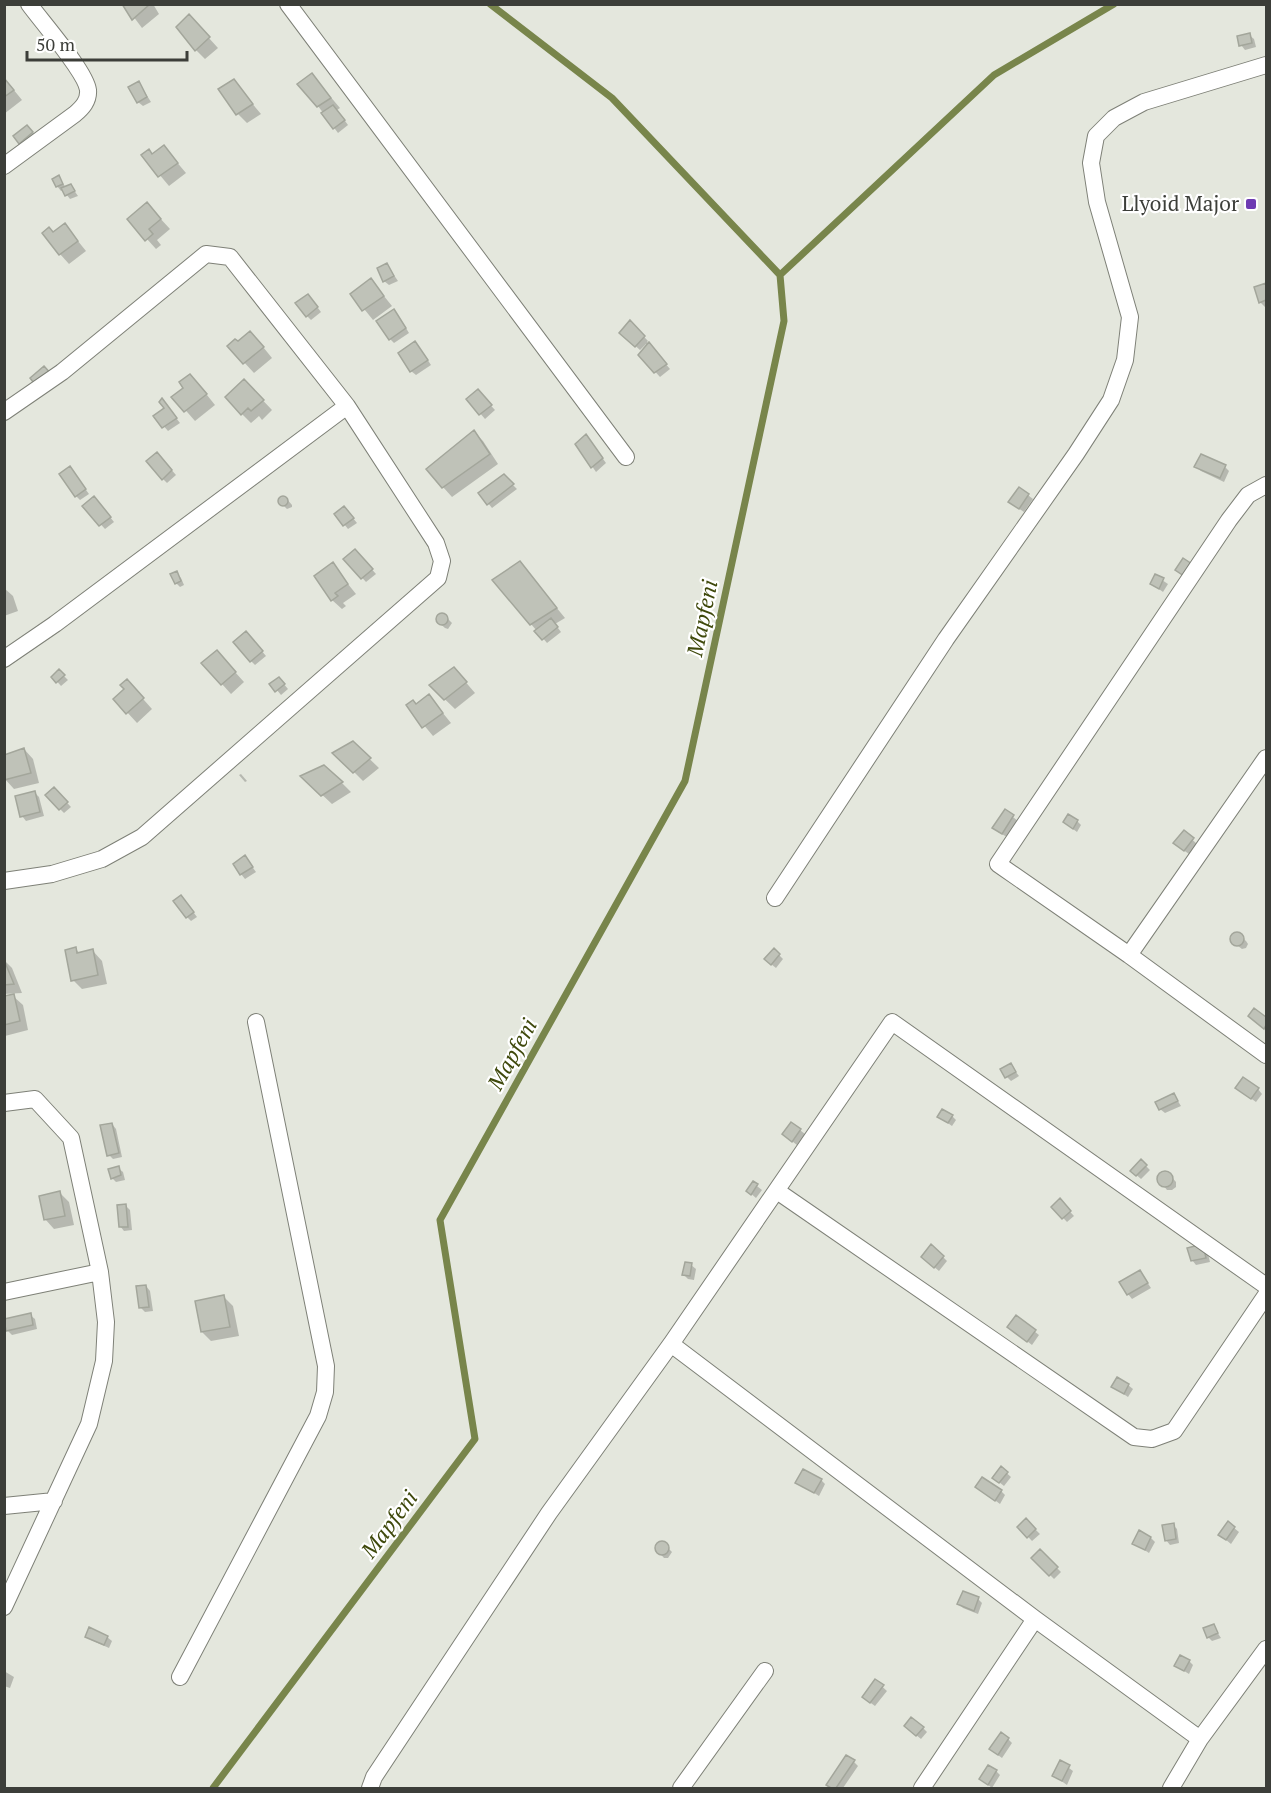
<svg xmlns="http://www.w3.org/2000/svg" width="1271" height="1793" font-family="'PT Serif',serif">
  <rect width="100%" height="100%" fill="#e4e7dd"/>
  <path fill="#0003" d="M124,4H153L159,14L142,28Z
    M198,26L218,48L205,59L196,50Z
    M1249,35L1254,39L1256,47L1245,50L1241,45Z
    M312,75L340,108L337,110L348,125L338,133L318,106Z
    M4,78L22,100L4,114Z
    M233,81L261,114L247,123L238,114L220,90Z
    M139,83L151,102L143,106L138,102Z
    M32,131L36,137L24,147L20,143Z
    M164,147L186,173L169,186L143,155H153Z
    M59,177L66,188L71,186L78,196L70,199L63,190L61,191L57,186Z
    M147,204L170,229L157,240L161,245L156,249L129,219Z
    M65,225L86,251L69,264L60,254L53,233Z
    M387,265L398,281L389,285L384,281Z
    M371,280L392,306L373,320L352,294Z
    M1266,285V308L1260,302L1256,288Z
    M312,300L321,312L311,320L307,316Z
    M398,315L409,333L394,343L390,339Z
    M630,322L648,341L647,342L670,369L660,377L640,355L648,346L646,344L640,350L621,333Z
    M259,342L272,358L254,373L229,346L238,343Z
    M419,347L431,365L416,375L411,371Z
    M199,385L215,405L195,421L174,397Z
    M254,391L272,410L262,420L259,416L251,423L242,414Z
    M482,396L495,410L485,419L468,399Z
    M166,405L180,423L168,431L155,416L166,409Z
    M474,432L483,441L498,464L452,497L443,487Z
    M590,441L606,463L596,472L577,444Z
    M161,458L176,475L167,483L163,479Z
    M1196,466L1225,467L1229,471L1224,482L1201,471Z
    M70,468L89,494L80,500L76,496Z
    M504,476L517,489L492,508L480,493Z
    M1020,489L1033,499L1024,512L1015,506Z
    M286,498L292,505V507L287,509L280,502V499Z
    M98,502L114,522L105,529L84,506Z
    M348,512L357,523L348,529L336,514Z
    M359,555L376,574L366,582L345,559Z
    M520,563L565,618L555,624L561,632L547,643L531,624Z
    M332,564L356,594L343,603L346,606L342,609L332,600Z
    M176,573L181,578L184,585L180,587L176,583Z
    M1156,576L1168,584L1163,592L1152,584Z
    M4,588L13,596L18,611L4,616Z
    M441,615H444L452,623L448,629L445,628L437,621Z
    M250,637L266,656L255,665L251,661Z
    M226,662L244,682L231,694L222,684Z
    M59,671L68,680L61,686L53,677Z
    M463,679L475,693L455,709L431,686Z
    M283,683L288,689L281,695L272,684Z
    M126,689L136,691L152,709L137,723L115,699Z
    M429,696L451,723L433,736L408,706L417,705Z
    M353,743L379,768L363,781L335,753Z
    M24,749L33,759L39,783L14,789L4,778Z
    M241,774L247,781L245,782L239,775Z
    M302,776L342,783L351,792L332,804Z
    M54,789L71,807L64,813L47,796Z
    M35,793L39,797L44,816L26,821L22,816Z
    M1005,811L1018,821L1007,837L998,832Z
    M1077,821L1081,825L1077,832L1069,826Z
    M1184,832L1197,844L1189,854L1179,847Z
    M245,857L256,872L245,879L241,874Z
    M185,901L197,917L191,921L187,917Z
    M1238,934L1246,941L1248,944L1246,948L1242,949L1234,943V935Z
    M76,949L80,954L93,951L102,961L107,984L82,989L73,980Z
    M779,955L783,959L776,968L771,964Z
    M4,960L12,968L22,993L4,994Z
    M13,996L23,1005L28,1030L5,1036L4,998Z
    M1010,1065L1019,1076L1011,1081L1007,1077Z
    M1258,1089L1262,1094L1256,1102L1242,1092Z
    M1174,1095L1181,1106L1165,1113L1160,1109Z
    M952,1116L956,1120L952,1126L939,1117Z
    M112,1124L116,1129L122,1157L113,1159L109,1155Z
    M792,1124L805,1134L797,1145L788,1138Z
    M1141,1161L1150,1170L1141,1179L1132,1171Z
    M118,1168L123,1172L125,1180L116,1182L112,1178Z
    M1164,1173H1168L1176,1182V1187L1172,1190H1167L1159,1180L1160,1176Z
    M753,1183L762,1190L756,1198L748,1191Z
    M60,1193L69,1202L74,1225L54,1229L45,1219Z
    M1060,1201L1074,1216L1067,1222L1053,1207Z
    M125,1205L130,1210L132,1230L124,1231L120,1226Z
    M1207,1250L1210,1262L1196,1265L1192,1260Z
    M943,1257L947,1261L939,1271L927,1261Z
    M691,1265L696,1269L694,1280L688,1279L683,1274Z
    M1140,1272L1151,1288L1132,1299L1128,1294Z
    M146,1286L150,1291L153,1311L145,1312L141,1308Z
    M224,1297L233,1306L239,1336L211,1341L202,1332Z
    M30,1315L35,1319L37,1329L12,1335L8,1331Z
    M1016,1317L1039,1335L1032,1345L1009,1327Z
    M1128,1385L1133,1389L1128,1397L1113,1387Z
    M1001,1468L1011,1477L1004,1486L999,1482Z
    M821,1480L825,1484L819,1496L797,1482Z
    M977,1487L1001,1491L1005,1495L1000,1504Z
    M1026,1520L1040,1534L1032,1541L1019,1527Z
    M1228,1523L1239,1532L1231,1544L1220,1535Z
    M1173,1525L1177,1529L1179,1543L1170,1545L1166,1540Z
    M1151,1538L1155,1542L1149,1553L1134,1543Z
    M660,1543L664,1544L672,1552L668,1558H664L657,1550V1546Z
    M1040,1551L1061,1572L1054,1579L1033,1558Z
    M978,1599L982,1603L978,1614L963,1608L959,1604Z
    M1213,1626L1221,1638L1212,1641L1208,1637Z
    M86,1636L107,1637L112,1641L109,1648L91,1640Z
    M1189,1661L1193,1665L1189,1674L1176,1666Z
    M4,1671L14,1677L10,1688L4,1686Z
    M876,1681L887,1691L875,1706L868,1701Z
    M923,1728L927,1732L921,1739L910,1730Z
    M1008,1739L1012,1743L1002,1758L995,1753Z
    M854,1762L858,1766L843,1788H832L828,1785Z
    M1061,1762L1073,1771L1067,1785L1054,1776Z
    M996,1771L1000,1775L992,1788L981,1779Z"/>
  <g fill="none" stroke-linecap="round" stroke-linejoin="round">
    <path stroke="#78854b" stroke-width="7" d="M490,4L612,98L780,275
      M780,275L994,75L1114,4
      M213,1788L475,1439L440,1220L685,781L784,321L780,275"/>
  </g>
  <path fill="#bfc2b8" stroke="#a3a69b" stroke-width="1.5" d="M122,4H150L132,20Z
    M189,14L210,37L195,51L176,27Z
    M1250,33L1252,43L1239,46L1237,36Z
    M312,73L331,98L317,107L297,84Z
    M4,78L14,90L4,97Z
    M234,79L253,104L236,115L218,89Z
    M139,81L147,97L137,103L128,87Z
    M333,105L345,120L333,129L321,113Z
    M27,125L33,132L19,144L13,136Z
    M164,145L178,163L158,177L141,155L149,149L152,154Z
    M59,175L63,184L56,187L52,179Z
    M71,184L75,191L65,196L61,188Z
    M147,202L161,219L149,229L153,234L145,241L127,219Z
    M65,223L78,241L59,255L42,233L49,227L53,232Z
    M387,263L394,276L383,282L377,268Z
    M371,278L384,296L362,311L350,294Z
    M1266,283V300L1259,303L1254,287Z
    M308,294L318,307L306,317L295,303Z
    M394,309L406,328L389,340L376,321Z
    M630,320L645,336L635,347L619,333Z
    M250,331L264,347L243,364L227,346L235,339L238,341Z
    M415,341L428,360L410,372L398,353Z
    M649,342L667,364L654,373L638,355Z
    M44,366L52,375L37,387L30,378Z
    M190,374L207,394L184,412L171,397L183,388L179,382Z
    M244,379L264,400L251,411L248,408L241,415L225,397Z
    M478,389L492,405L479,415L466,399Z
    M162,398L177,418L162,428L153,416L164,408L159,402Z
    M474,430L490,454L442,488L426,469Z
    M586,434L603,458L591,468L575,444Z
    M157,452L172,470L162,480L146,461Z
    M1201,454L1226,465L1220,478L1194,467Z
    M70,466L86,489L75,497L59,474Z
    M504,474L514,484L487,505L478,493Z
    M1019,487L1029,494L1019,509L1008,502Z
    M278 501a5 5 0 1 1 10 0a5 5 0 1 1-10 0Z
    M94,496L111,517L99,526L82,506Z
    M344,506L354,518L343,526L334,514Z
    M355,549L373,569L361,579L343,559Z
    M1183,558L1192,564L1184,576L1175,570Z
    M520,561L557,608L530,625L492,580Z
    M333,562L348,584L335,593L338,596L331,601L314,576Z
    M177,571L181,581L175,584L170,574Z
    M1155,574L1164,578L1159,589L1150,584Z
    M436 619a6 6 0 1 1 12 0a6 6 0 1 1-12 0Z
    M551,618L558,627L542,640L534,631Z
    M246,631L263,651L250,662L233,642Z
    M217,650L236,672L221,685L201,663Z
    M454,667L467,682L444,700L429,685Z
    M59,669L65,675L56,683L51,677Z
    M279,677L285,684L275,692L269,684Z
    M127,679L144,698L126,714L113,699L124,689L120,685Z
    M429,694L443,713L422,728L406,705L413,700L416,704Z
    M353,741L371,758L353,773L332,753Z
    M24,748L31,773L4,780V755Z
    M324,765L343,782L321,796L300,776Z
    M54,787L68,802L59,810L45,795Z
    M35,791L40,812L20,817L15,796Z
    M1005,809L1014,815L1002,834L992,828Z
    M1068,814L1078,820L1073,829L1063,822Z
    M1184,830L1194,838L1184,851L1173,843Z
    M245,855L253,867L240,875L233,864Z
    M181,895L194,912L186,918L173,901Z
    M1230 939a7 7 0 1 1 14 0a7 7 0 1 1-14 0Z
    M76,947L77,953L93,949L98,975L71,981L65,950Z
    M774,948L780,954L771,965L764,959Z
    M4,960L14,984L4,985Z
    M14,994L20,1021L4,1025V996Z
    M1254,1008L1266,1017V1025L1264,1029L1248,1016Z
    M1011,1063L1016,1072L1005,1078L1000,1069Z
    M1243,1077L1259,1088L1251,1099L1235,1088Z
    M1174,1093L1178,1101L1159,1110L1155,1102Z
    M942,1109L953,1115L948,1123L937,1117Z
    M791,1122L801,1129L792,1142L782,1134Z
    M112,1123L119,1153L107,1156L100,1125Z
    M1141,1159L1147,1165L1136,1176L1130,1171Z
    M119,1166L121,1175L111,1179L108,1169Z
    M1157 1179a8 8 0 1 1 16 0a8 8 0 1 1-16 0Z
    M753,1181L758,1184L751,1195L746,1191Z
    M60,1191L65,1216L44,1220L39,1196Z
    M1060,1198L1071,1211L1062,1219L1051,1207Z
    M126,1204L128,1227H119L117,1205Z
    M931,1244L944,1256L934,1268L921,1257Z
    M1203,1244L1206,1258L1191,1261L1187,1248Z
    M685,1262L692,1263L690,1276L682,1275Z
    M1140,1270L1148,1283L1127,1295L1119,1282Z
    M146,1285L149,1307L139,1308L136,1286Z
    M224,1295L230,1327L201,1332L195,1301Z
    M31,1313L33,1325L6,1331L4,1319Z
    M1016,1315L1036,1330L1027,1342L1007,1327Z
    M1117,1377L1129,1384L1124,1394L1111,1387Z
    M1001,1466L1008,1472L999,1483L992,1478Z
    M803,1469L822,1479L814,1493L795,1483Z
    M982,1477L1002,1490L995,1501L975,1487Z
    M1026,1518L1036,1529L1027,1538L1017,1527Z
    M1228,1521L1235,1527L1226,1540L1218,1535Z
    M1174,1523L1176,1539L1165,1541L1162,1525Z
    M1139,1530L1151,1537L1145,1550L1132,1544Z
    M655 1548a7 7 0 1 1 14 0a7 7 0 1 1-14 0Z
    M1040,1549L1058,1567L1049,1576L1031,1558Z
    M963,1591L979,1597L974,1611L957,1604Z
    M1214,1624L1218,1633L1207,1638L1203,1628Z
    M89,1627L108,1636L104,1645L85,1637Z
    M1180,1655L1190,1660L1184,1671L1174,1666Z
    M875,1679L884,1685L870,1703L862,1697Z
    M911,1717L924,1727L916,1736L904,1726Z
    M1001,1732L1009,1738L998,1755L989,1749Z
    M846,1755L855,1760L836,1788H831L826,1785Z
    M1060,1760L1070,1765L1062,1781L1052,1776Z
    M988,1765L997,1770L988,1785L979,1779Z"/>
  <g fill="none" stroke-linecap="round" stroke-linejoin="round">
    <g stroke="#7e8077" stroke-width="18">
      <path id="street" d="M288,4L626,457
        M4,166L75,114C82,108 89,101 88,90C86,72 42,22 29,4
        M4,412L62,372L206,254L230,257L347,406L55,624L4,659
        M1266,485L1248,495L1229,520L998,864L1129,955L1266,1055
        M4,881L52,874L102,859L142,837L438,578L442,561L436,543L347,406
        M775,898L946,639L1076,454L1111,400L1125,360L1130,317L1097,202L1091,163L1096,136L1114,118L1144,102L1266,65
        M1129,955L1266,758
        M4,1103L35,1099L71,1138L100,1272L106,1322L104,1361L89,1424L4,1607
        M777,1191L1134,1437L1152,1439L1174,1431L1266,1295
        M4,1292L100,1272
        M671,1344L1035,1619L1200,1739
        M4,1506L54,1501
        M180,1677L318,1416L325,1392L326,1366L256,1022
        M370,1788L374,1777L549,1513L671,1344L892,1022L1266,1286
        M681,1788L765,1671
        M922,1788L1035,1619
        M1171,1788L1200,1739L1266,1649"/>
    </g>
    <use href="#street" stroke="#fff" stroke-width="16"/>
  </g>
  <rect fill="#6e3bb2" stroke="#fff" stroke-width="2" x="1245" y="198" width="12" height="12" rx="3"/>
  <g text-anchor="middle" stroke-width="4.5" stroke-linejoin="round" paint-order="stroke">
    <g font-size="21" fill="#3c3e39" stroke="#fff" text-anchor="end">
      <text x="1239" y="211">Llyoid Major</text>
    </g>
    <g font-size="22" font-style="italic" fill="#3f490c" stroke="#fff">
      <text transform="translate(702 618) rotate(-78)" y="8">Mapfeni</text>
      <text transform="translate(512 1054) rotate(-61)" y="8">Mapfeni</text>
      <text transform="translate(389 1524) rotate(-53)" y="8">Mapfeni</text>
    </g>
  </g>
  <rect width="1271" height="1793" fill="none" stroke="#3c3e39" stroke-width="12"/>
  <path d="M27 51v9h160v-9" fill="none" stroke="#3c3e39" stroke-width="3"/>
  <text x="36" y="51" font-size="18" fill="#3c3e39" stroke="#ffffff" stroke-width="4.5" paint-order="stroke">50 m</text>
</svg>
